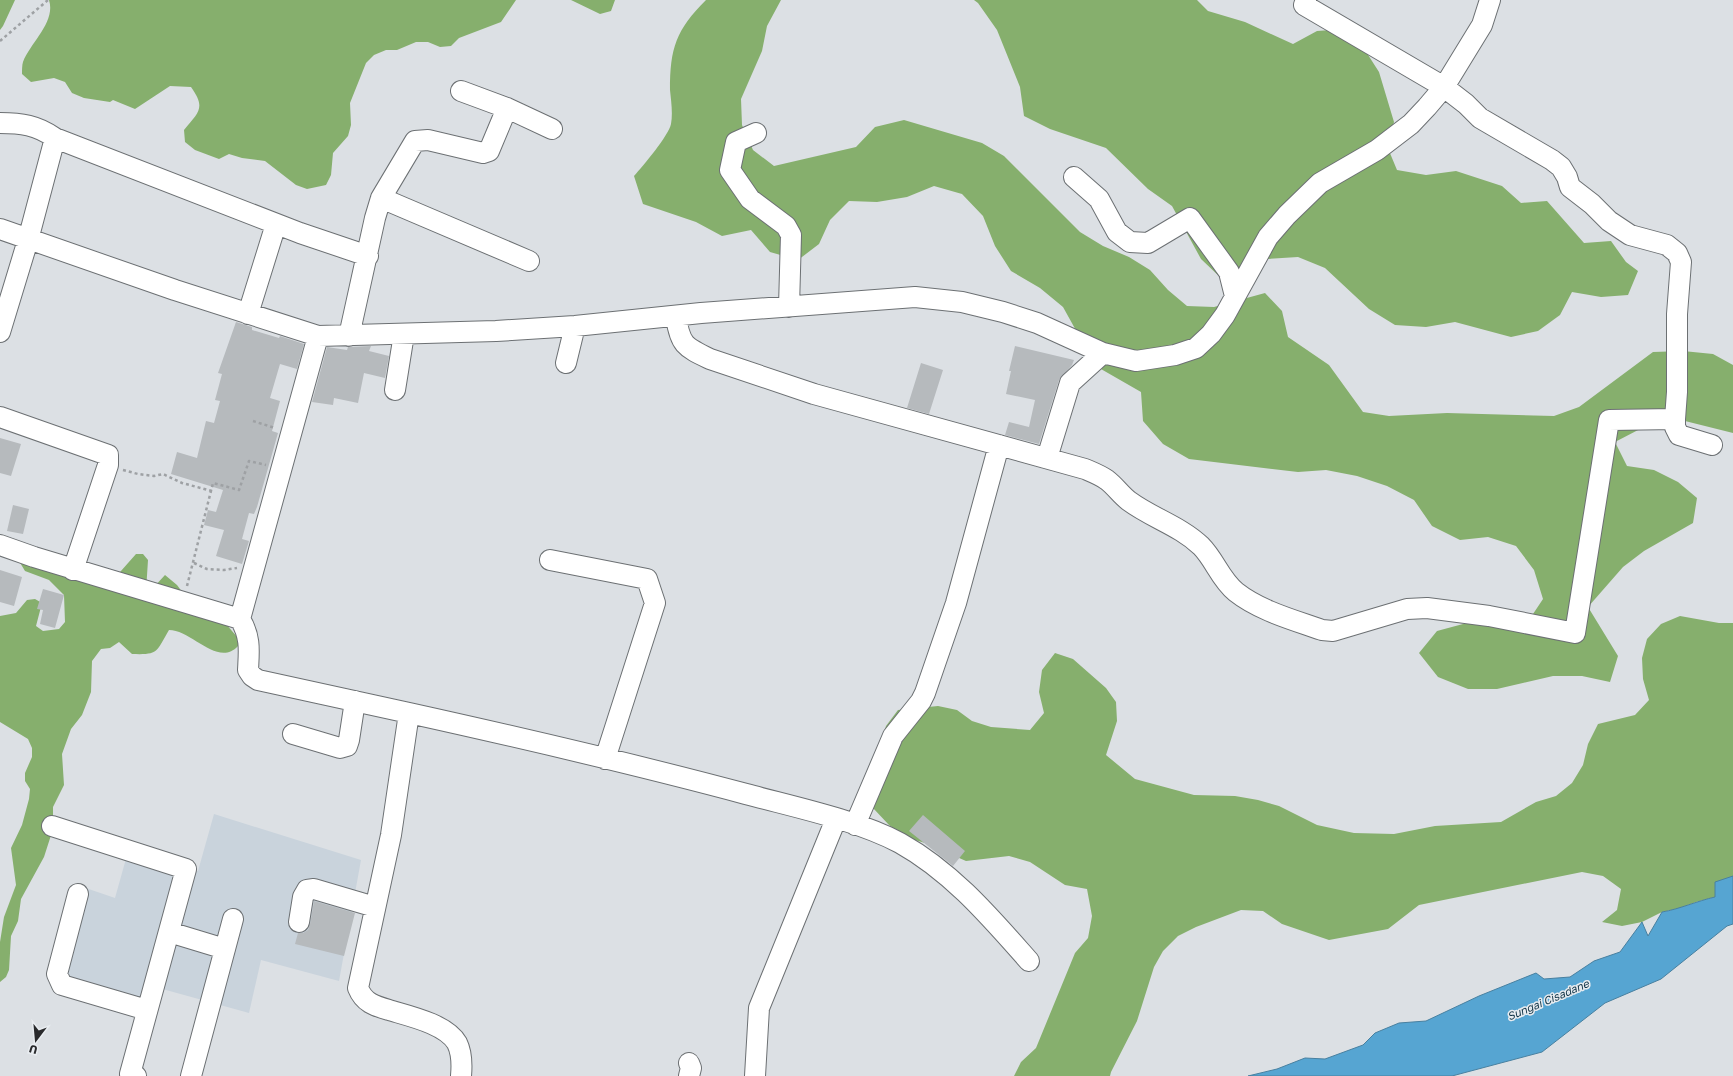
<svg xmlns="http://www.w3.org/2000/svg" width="1733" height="1076" font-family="'Golos Text',sans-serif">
  <rect width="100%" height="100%" fill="#dce0e4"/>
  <path fill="#c9d3dc" d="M214,814L361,860L339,981L261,960L249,1013L148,985L144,1002L56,979L77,885L115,898L129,848L198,871Z"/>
  <path fill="#86af6d" d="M0,0H15L3,26L0,30Z
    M49,0H516L501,22L459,38L451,46L440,47L428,42H416L397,50H386L374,55L366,63L350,103L351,125L348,136L333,153L331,175L326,185L307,189L296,185L265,161L242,158L229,154L219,159L195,150L185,142L184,130C199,112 206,108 191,87L170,86L135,109L113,100L110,102L84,98L72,93L65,82L54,78L31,82L22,74C22,70 22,65 23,62C31,42 56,22 49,0Z
    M571,0H615L611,11L600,14Z
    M706,0H781L767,26L762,51L741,99L742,125L753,150L774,166L856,147L875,127L904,120L982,143L1004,156L1080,232L1103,246L1129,257L1150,270L1168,290L1187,306L1214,307L1265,293L1282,311L1288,337L1329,365L1363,412L1389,416L1447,413L1554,416L1579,407L1653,352L1683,351L1713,354L1733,365V433L1665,416L1615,442L1627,466L1654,470L1678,482L1697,498L1693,523L1644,551L1623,567L1588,607L1618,656L1610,682L1582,676H1553L1497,689H1468L1438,677L1419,653L1437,631L1463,624L1491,620L1515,632L1527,623L1543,599L1534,570L1516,546L1488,537L1460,540L1432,526L1414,500L1387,486L1357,476L1326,470L1298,472L1189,459L1163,444L1143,421L1141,392L1087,361L1078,334L1063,307L1040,288L1011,271L995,246L983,216L962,194L934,186L907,197L877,202L849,201L830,220L819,244L798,260L770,252L751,230L722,236L696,222L643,204L634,176C643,166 669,135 671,124C673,113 671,100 670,90C670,48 676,30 706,0Z
    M974,0H1197L1208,11L1245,22L1293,44L1317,31L1345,29L1363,47L1379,72L1394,122L1387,146L1397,170L1426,175L1456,171L1502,186L1521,203L1547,201L1584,243L1611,241L1626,262L1638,271L1628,295L1601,297L1572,292L1560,315L1538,331L1511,337L1455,322L1426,327L1395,325L1369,309L1325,268L1298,257L1268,259L1251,279H1222L1201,259L1172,206L1148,189L1106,148L1050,129L1024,116L1020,87L997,30L978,3Z
    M136,554H143L148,560L146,591L153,588L165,575L177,585L191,604L220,617L238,638V646C218,668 192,630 169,630C156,652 159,655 132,654L119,642L110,648L101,649L92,661L91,692L82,715L71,729L62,754L64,785L53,807V829L44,857L21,899L18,921L11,936L9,970L6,977L0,982V942L4,917L16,885L11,848L22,825L29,799L30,789L25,781V773L32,757V748L28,739L0,722V616L16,613L27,600L35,599L42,603L36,626L43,631L59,629L65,622L64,595L49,580L25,571L16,556L113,580Z
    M1680,616L1719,623H1733V889L1715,897L1696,902L1681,908L1662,912L1642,922L1622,926L1602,922L1617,910L1621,889L1603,876L1582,872L1419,905L1388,929L1329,940L1282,924L1263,911L1241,910L1196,927L1178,936L1163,951L1154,967L1137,1021L1111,1072L1110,1076H1014L1021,1062L1036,1048L1075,953L1088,938L1092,916L1087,889L1065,885L1030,862L1009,856L966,861L925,843L905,837L889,825L873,808L867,788L886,726L898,710L938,706L957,710L972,721L991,727L1030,730L1044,713L1039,692L1042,670L1055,653L1073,659L1106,688L1116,702L1117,721L1106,755L1135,779L1194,795L1235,796L1258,800L1279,806L1317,825L1354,833L1394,834L1435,826L1501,822L1536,802L1556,796L1572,783L1583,765L1588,744L1598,724L1635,715L1649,700L1643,679L1642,658L1647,639L1661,624Z"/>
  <path fill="#56a5d2" stroke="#4880a0" d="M1733,876V924L1727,926L1661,979L1605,1003L1542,1052L1452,1076H1248L1277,1069L1305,1058L1325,1059L1363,1045L1375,1033L1399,1023L1426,1021L1479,996L1536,973L1544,979L1570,977L1594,961L1620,952L1642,922L1648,936L1662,912C1680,909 1697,901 1715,897V882Z"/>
  <path fill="#b6babd" d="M236,322L252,327V330L279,338L280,336L304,344L297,369L280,364L270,398L280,401L272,431L278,433L257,507L254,514L249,513L242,539L249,541L242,564L216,556L224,530L204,525L208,510L216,512L223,490L171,474L177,452L197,458L206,421L214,423L220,401L215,400L222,374L218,373Z
    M371,346L369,351L389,356L385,378L364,373L358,403L334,398L333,405L312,402L327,347L347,350L348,347Z
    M1015,346L1074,360L1072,365L1059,380L1039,444L1005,435L1009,422L1029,427L1035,400L1006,394L1011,371H1009Z
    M921,363L943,370L929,414L907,408Z
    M0,438L21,444L11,476L0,473Z
    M13,505L29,509L23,534L7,531Z
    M0,570L22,577L14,606L0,602Z
    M43,589L64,595L55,628L40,624L43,610L37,609Z
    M923,815L965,851L953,866L909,831Z
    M314,901L355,913L344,956L295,944L298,933H303L308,930L310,924Z"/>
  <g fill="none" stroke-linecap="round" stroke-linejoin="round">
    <g stroke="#6c7073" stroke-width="22">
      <path id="minor" d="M1306,0L1304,5L1444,87L1466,104L1480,118L1552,160L1561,167L1567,177L1570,187L1592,204L1609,221L1630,235L1667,245L1677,253L1681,262L1677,314V392L1675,419V427L1679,435L1712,445
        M461,91L507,108L552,129
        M0,123C21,123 37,125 55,138L28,240L0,332
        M756,133L736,142L730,170L750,199L786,226L791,235L789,307
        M55,138L300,233L368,256
        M1074,177L1099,199L1117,232L1130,242L1148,243L1190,218L1229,272L1235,296
        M381,198L529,261
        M0,229L175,290L318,336L496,331L575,326L701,313L915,297L962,302L1003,312L1037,323L1103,353L1136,361L1175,355L1196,348L1211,334L1225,315L1268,237L1287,215L1320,183L1377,150L1411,124L1427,107L1444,87L1482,25L1490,0
        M248,314L276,224
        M676,317C680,345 685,347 710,359L814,394L1085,469C1092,472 1100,475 1107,480C1115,486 1121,495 1129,501C1152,518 1180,526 1201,546C1215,560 1220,579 1236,592C1260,611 1294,620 1322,630L1333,631L1407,609L1427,608L1489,616L1575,633L1609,420L1675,419
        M349,336L375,218L381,198L415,141L428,140L483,153L489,151L507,108
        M566,363L575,326
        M395,390L404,334
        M0,417L108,455V465L73,570
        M1047,458L1070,383L1103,353
        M0,545L34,557L240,619C251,637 249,651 248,670L252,676L258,680L409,713L391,835L358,988C364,1003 375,1006 389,1010C409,1016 446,1024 457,1043C462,1053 462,1065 461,1076
        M550,560L647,579L655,603L605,759
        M240,619L318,336
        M409,713C522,738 634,764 746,794C794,807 857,820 900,843C952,872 990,917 1029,961
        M293,734L340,748L347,746L349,740L355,701
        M855,825L893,736L921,701L925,693L956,603L999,445
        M52,826L186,869L130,1074L136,1076
        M78,894L57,974L62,985L147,1010
        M299,922L303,897L307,890L314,889L375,907
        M169,932L225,949
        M689,1063L691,1068L689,1076
        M191,1076L233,919
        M755,1076L759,1008L836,819"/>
    </g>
    <path stroke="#9ea1a4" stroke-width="2.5" stroke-dasharray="3 3" stroke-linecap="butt" d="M0,41L48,0
      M253,421L275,428
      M123,470L138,474L154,476L163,474L182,483L212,491
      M194,563L207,569L224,570L237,568
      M187,586L213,483L239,490L249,461L266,465"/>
    <use href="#minor" stroke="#fff" stroke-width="20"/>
  </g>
  <g text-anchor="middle" stroke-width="3" stroke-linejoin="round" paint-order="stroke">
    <g font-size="11" font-style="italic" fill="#113548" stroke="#e9edf1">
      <text transform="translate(1548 1000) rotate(-23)" y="4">Sungai Cisadane</text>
    </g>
  </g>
  <g transform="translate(36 1040) rotate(196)" stroke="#e9edf1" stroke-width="3" paint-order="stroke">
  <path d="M0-3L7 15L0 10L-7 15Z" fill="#292a2c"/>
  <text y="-6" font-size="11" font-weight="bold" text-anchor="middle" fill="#292a2c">U</text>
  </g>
</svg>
